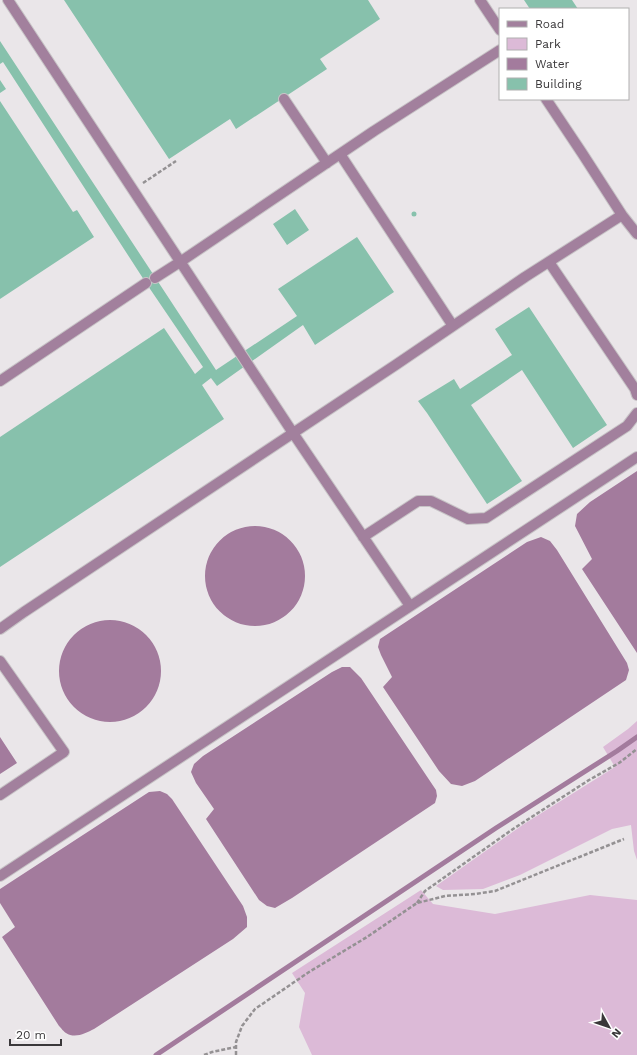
<svg xmlns="http://www.w3.org/2000/svg" width="637" height="1055" font-family="'Work Sans',sans-serif">
  <rect width="100%" height="100%" fill="#eae6e9"/>
  <path fill="#dcbad7" d="M637,721V860L634,851L631,825L612,829L520,875L483,889L443,890L436,886L524,824L615,767L603,747L628,729Z
    M421,890L433,904L495,914L590,895L637,900V1055H312L299,1027L305,993L292,973Z"/>
  <path fill="#a37b9d" d="M637,471V653L582,569L592,559L575,526L577,514L590,502Z
    M205 576a50 50 0 1 1 100 0a50 50 0 1 1-100 0Z
    M541,537L550,541L557,550L627,663L629,670L626,680L475,781L462,786L451,784L439,771L383,687L392,677L381,655L378,647L380,639L527,542Z
    M59 671a51 51 0 1 1 102 0a51 51 0 1 1-102 0Z
    M342,667H350L361,678L436,790L437,796L435,803L292,898L275,908L267,906L259,900L206,819L214,809L196,783L191,772L194,764L203,756L332,672Z
    M0,737L17,763L0,774Z
    M160,791L167,794L172,799L243,906L247,917V927L233,939L94,1029C86,1033 75,1039 66,1033C64,1032 61,1028 59,1026L2,937L15,927L0,903V889L149,792Z"/>
  <g fill="none" stroke-linecap="round" stroke-linejoin="round">
    <path stroke="#a37b9d" stroke-width="5" d="M156,1055L496,828L617,751L637,737"/>
  </g>
  <path fill="#87c1ac" d="M64,0H368L380,19L320,59L327,69L236,129L230,119L169,159Z
    M524,0H572L578,9H530Z
    M0,41L216,370L297,316L278,289L357,237L394,292L315,345L303,325L217,386L211,378L202,385L224,419L0,567V437L164,328L195,374L203,367L146,283L3,62L0,64Z
    M0,80L6,89L0,93Z
    M0,101L73,212L77,210L94,237L0,299Z
    M295,209L309,230L287,245L273,224Z
    M411.5 214a2.5 2.5 0 1 1 5 0a2.5 2.5 0 1 1-5 0Z
    M529,307L607,425L573,448L522,370L471,405L522,481L487,504L427,413L418,401L454,379L460,389L512,355L495,329Z"/>
  <g fill="none" stroke-linecap="round" stroke-linejoin="round">
    <g stroke="#c7c3c6" stroke-width="12">
      <path id="minor" d="M8,0L293,433L410,606
        M480,0L500,30
        M284,99L327,163
        M340,154L453,326
        M622,215L637,234
        M549,262L635,389L637,395
        M155,278L180,262L374,131L500,50
        M0,381L146,283
        M363,537L418,501H431L468,519L486,518L627,426L637,413
        M0,629L24,612L397,364L525,277L622,215L582,153L546,99
        M0,661L64,752L0,795
        M0,876L637,457"/>
    </g>
    <path stroke="#949193" stroke-width="2.5" stroke-dasharray="4 2" stroke-linecap="butt" d="M143,183L176,161
      M417,903L425,891L513,829L589,780L619,763L637,749
      M204,1055L212,1052L236,1047
      M236,1055V1042L242,1026L255,1009L309,972L367,937L417,903L445,896L475,894L495,891L624,839"/>
    <use href="#minor" stroke="#a2809d" stroke-width="10"/>
  </g>
  <rect x="499" y="8" width="130" height="92" fill="#ffffff" stroke="#b0afb0"/>
  <rect x="507" y="21" width="20" height="6" fill="#a2809d" stroke="#b0afb0"/>
  <text x="535" y="28" font-size="12" fill="#3a383a">Road</text>
  <rect x="507" y="38" width="20" height="12" fill="#dcbad7" stroke="#b0afb0"/>
  <text x="535" y="48" font-size="12" fill="#3a383a">Park</text>
  <rect x="507" y="58" width="20" height="12" fill="#a37b9d" stroke="#b0afb0"/>
  <text x="535" y="68" font-size="12" fill="#3a383a">Water</text>
  <rect x="507" y="78" width="20" height="12" fill="#87c1ac" stroke="#b0afb0"/>
  <text x="535" y="88" font-size="12" fill="#3a383a">Building</text>
  <g transform="translate(609 1027) rotate(130)" stroke="#ffffff" stroke-width="3" paint-order="stroke">
  <path d="M0-3L7 15L0 10L-7 15Z" fill="#3a383a"/>
  <text y="-6" font-size="11" font-weight="bold" text-anchor="middle" fill="#3a383a">N</text>
  </g>
  <path d="M10 1039v6h51v-6" fill="none" stroke="#3a383a" stroke-width="2"/>
  <text x="16" y="1039" font-size="12" fill="#3a383a" stroke="#ffffff" stroke-width="3" paint-order="stroke">20 m</text>
</svg>
